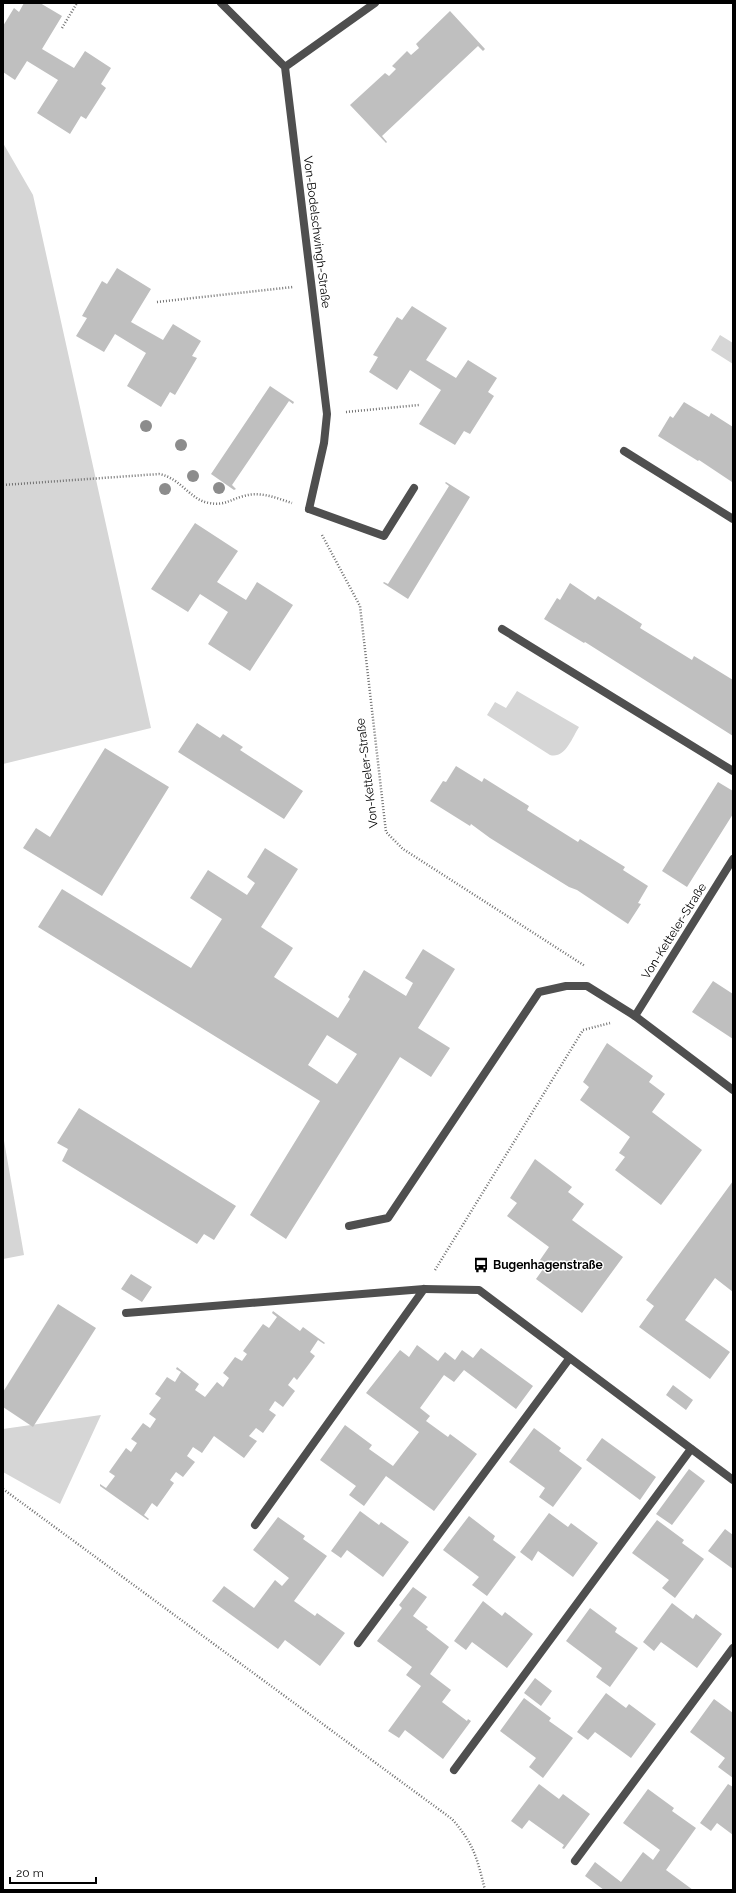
<svg xmlns="http://www.w3.org/2000/svg" width="736" height="1893" font-family="Raleway,sans-serif">
  <rect width="100%" height="100%" fill="#fff"/>
  <path fill="#d6d6d6" d="M3,143L33,195L151,728L3,764Z
    M720,335L733,343V364L711,350Z
    M517,691L579,727C572,738 565,759 550,755L487,715L495,702L506,708Z
    M3,1135L24,1255L3,1259Z
    M101,1415L60,1504L3,1472V1429Z"/>
  <path fill="#bfbfbf" fill-rule="evenodd" d="M24,3H40L62,16L42,49L74,68L85,51L111,68L101,84L106,88L86,119L81,116L70,134L37,113L58,80L27,61L15,80L3,72V26L14,8L19,12Z
    M450,11L485,49L483,51L478,46L382,136L387,142L386,143L350,105L385,73L389,76L396,69L392,66L407,51L411,55L419,48L416,44Z
    M117,268L151,289L131,322L163,340L173,324L201,341L192,356L197,358L175,395L170,392L161,407L127,386L146,353L115,334L104,352L76,336L87,318L82,316L102,281L107,284Z
    M412,306L447,328L426,360L456,378L468,360L497,378L488,392L494,396L470,434L464,431L455,445L419,424L441,390L410,370L397,390L369,372L378,357L373,355L397,317L402,320Z
    M270,386L294,402L293,404L289,401L232,485L236,489L234,490L211,474Z
    M684,402L709,417L711,413L733,427L732,482L699,460L698,461L658,436L670,416L673,418Z
    M446,482L470,497L408,599L383,583L384,582L388,584L449,486L445,483Z
    M195,523L238,551L217,582L246,600L257,582L293,605L250,671L208,644L228,612L200,594L188,612L151,589Z
    M570,583L595,600L598,596L642,624L640,628L692,660L694,656L733,680V736L585,642L584,643L544,619L557,598L560,600Z
    M197,723L220,738L223,734L243,747L240,750L303,791L284,819L178,752Z
    M105,748L169,787L102,896L23,848L36,828L50,837Z
    M456,766L482,782L484,778L529,806L527,810L578,842L580,839L625,867L623,870L648,886L638,903L641,904L628,924L577,890L569,887L490,838L471,824L470,826L430,801L443,781L446,782Z
    M718,782L733,791V814L687,887L662,871Z
    M265,848L298,869L261,927L293,948L274,977L338,1018L350,999L348,997L364,970L406,996L413,983L405,978L423,949L455,969L418,1028L450,1048L431,1077L400,1057L286,1239L250,1215L320,1101L38,927L62,889L191,968L222,919L190,898L208,870L247,895L255,883L247,877ZM327,1035L357,1054L337,1084L308,1065Z
    M713,981L733,994V1039L692,1012Z
    M607,1043L653,1076L649,1082L665,1094L652,1112L702,1150L661,1205L615,1170L625,1157L619,1153L630,1137L580,1100L589,1087L583,1082Z
    M79,1108L236,1206L214,1240L204,1234L197,1244L62,1161L68,1149L57,1143Z
    M535,1159L572,1187L568,1192L584,1204L572,1220L623,1257L582,1313L536,1279L546,1265L540,1260L549,1247L507,1216L517,1203L510,1198Z
    M733,1181V1292L715,1278L685,1320L730,1352L710,1379L639,1327L654,1306L646,1300Z
    M131,1274L152,1287L142,1302L121,1289Z
    M58,1304L96,1328L33,1427L3,1407V1392Z
    M273,1311L300,1331L303,1327L325,1343L324,1344L318,1340L310,1352L315,1356L297,1380L294,1377L288,1385L295,1391L283,1407L275,1401L269,1410L276,1415L263,1433L256,1428L249,1436L257,1441L244,1458L214,1436L202,1453L193,1447L187,1456L195,1462L183,1477L176,1472L170,1480L174,1483L157,1507L152,1503L144,1515L149,1519L148,1520L100,1486V1484L106,1488L115,1476L109,1472L126,1448L131,1452L137,1443L131,1439L143,1423L150,1428L156,1419L149,1414L161,1398L155,1394L167,1377L175,1382L181,1372L176,1369L177,1367L199,1384L195,1390L205,1397L217,1382L223,1387L229,1378L223,1373L235,1357L242,1361L247,1354L243,1351L263,1324L269,1328L277,1317L272,1313Z
    M417,1345L438,1361L445,1352L455,1360L462,1350L473,1358L481,1348L533,1386L516,1409L464,1370L454,1382L444,1375L420,1408L430,1416L426,1421L448,1437L450,1434L477,1454L434,1511L386,1476L364,1506L349,1495L356,1486L320,1460L345,1425L372,1445L369,1449L393,1466L419,1432L366,1393L400,1350L409,1357Z
    M673,1385L693,1400L686,1410L666,1395Z
    M534,1428L561,1448L559,1451L582,1468L553,1507L539,1497L545,1488L509,1462Z
    M602,1438L656,1477L640,1500L586,1460Z
    M689,1469L705,1481L672,1525L656,1514Z
    M360,1511L379,1525L381,1522L409,1542L383,1577L347,1550L341,1558L331,1551Z
    M549,1513L568,1527L571,1523L598,1543L573,1577L538,1551L532,1561L520,1552Z
    M469,1516L495,1536L493,1540L516,1557L487,1596L472,1585L479,1577L443,1550Z
    M278,1517L305,1536L303,1539L327,1556L294,1601L315,1616L317,1613L345,1633L320,1666L285,1640L278,1649L212,1601L224,1586L254,1608L275,1580L282,1586L289,1578L253,1550Z
    M657,1520L684,1540L682,1543L704,1559L675,1598L662,1588L669,1580L632,1553Z
    M725,1529L733,1535V1569L708,1551Z
    M413,1587L427,1597L413,1616L428,1627L426,1629L449,1647L430,1674L451,1690L442,1702L467,1721L468,1719L471,1721L443,1759L405,1730L399,1738L388,1731L421,1686L406,1675L412,1667L377,1641L402,1608L399,1605Z
    M483,1601L502,1616L505,1612L533,1634L507,1668L472,1642L466,1650L454,1641Z
    M672,1603L693,1619L696,1614L722,1634L697,1668L661,1642L654,1651L643,1642Z
    M590,1608L617,1628L615,1632L638,1648L610,1687L596,1677L602,1668L566,1641Z
    M535,1678L552,1691L541,1706L524,1693Z
    M606,1693L626,1708L629,1704L656,1724L631,1758L595,1732L588,1740L577,1732Z
    M524,1698L551,1718L549,1721L573,1738L543,1778L529,1767L536,1758L500,1731Z
    M714,1699L733,1713V1778L718,1767L725,1758L690,1732Z
    M539,1784L559,1799L563,1794L590,1814L564,1849L562,1848L564,1845L529,1820L522,1829L511,1821Z
    M728,1784L733,1787V1835L717,1823L711,1831L700,1823Z
    M648,1789L674,1808L672,1811L696,1828L666,1870L693,1890H604L585,1876L595,1862L621,1882L643,1852L653,1860L660,1850L623,1823Z"/>
  <g fill="none" stroke-linecap="round" stroke-linejoin="round">
    <path stroke="#717171" stroke-width="2.5" stroke-dasharray="1 2" stroke-linecap="butt" d="M62,28L77,3
      M157,302L293,287
      M346,412L419,405
      M3,485L159,474C181,478 190,500 209,503C225,506 231,499 244,496C261,491 276,498 292,503
      M322,535L360,606L386,832L403,849L585,966
      M435,1270L583,1030L610,1023
      M3,1489L452,1819C474,1844 477,1858 485,1890"/>
    <path stroke="#4f4f4f" stroke-width="8" d="M624,451L733,519
      M309,509L384,536L414,488
      M502,629L733,771
      M349,1226L388,1218L539,992L566,986H587L635,1016
      M126,1313L424,1289
      M255,1525L424,1289
      M358,1643L569,1359
      M454,1770L691,1449
      M575,1861L733,1648"/>
    <path stroke="#4f4f4f" stroke-width="8" d="M221,3L285,67
      M309,509L324,443L327,414L285,67L375,3
      M733,859L635,1016L733,1090
      M424,1289L479,1290L733,1480"/>
  </g>
  <g fill="#8c8c8c">
    <circle cx="146" cy="426" r="6"/>
    <circle cx="181" cy="445" r="6"/>
    <circle cx="193" cy="476" r="6"/>
    <circle cx="219" cy="488" r="6"/>
    <circle cx="165" cy="489" r="6"/>
  </g>
  <defs>
    <g id="bus-bare" transform="scale(1.2)"><path d="M-5-6H5V4H4V6H2V4H-2V6H-4V4H-5ZM-3.5-4V0h7V-4ZM-3.5 1.2v1.5H-2V1.2ZM2 1.2v1.5H3.5V1.2Z" fill="#000" stroke="#fff" stroke-width="2.5" paint-order="stroke"/></g>
  </defs>
  <g fill-rule="evenodd">
    <use href="#bus-bare" x="481" y="1265"/>
  </g>
  <g text-anchor="middle" stroke-width="3" stroke-linejoin="round" paint-order="stroke">
    <g font-size="12" fill="#000" stroke="#fff">
      <text transform="translate(317 232) rotate(83)" y="4">Von-Bodelschwingh-Straße</text>
      <text transform="translate(367 773) rotate(-97)" y="4">Von-Ketteler-Straße</text>
      <text transform="translate(674 931) rotate(-58)" y="4">Von-Ketteler-Straße</text>
    </g>
    <g font-size="12" font-weight="bold" fill="#000" stroke="#fff" text-anchor="start">
      <text x="493" y="1269">Bugenhagenstraße</text>
    </g>
  </g>
  <rect width="736" height="1893" fill="none" stroke="#000000" stroke-width="8"/>
  <path d="M10 1877v6h86v-6" fill="none" stroke="#000000" stroke-width="2"/>
  <text x="16" y="1877" font-size="12" fill="#000000" stroke="#ffffff" stroke-width="3" paint-order="stroke">20 m</text>
</svg>
